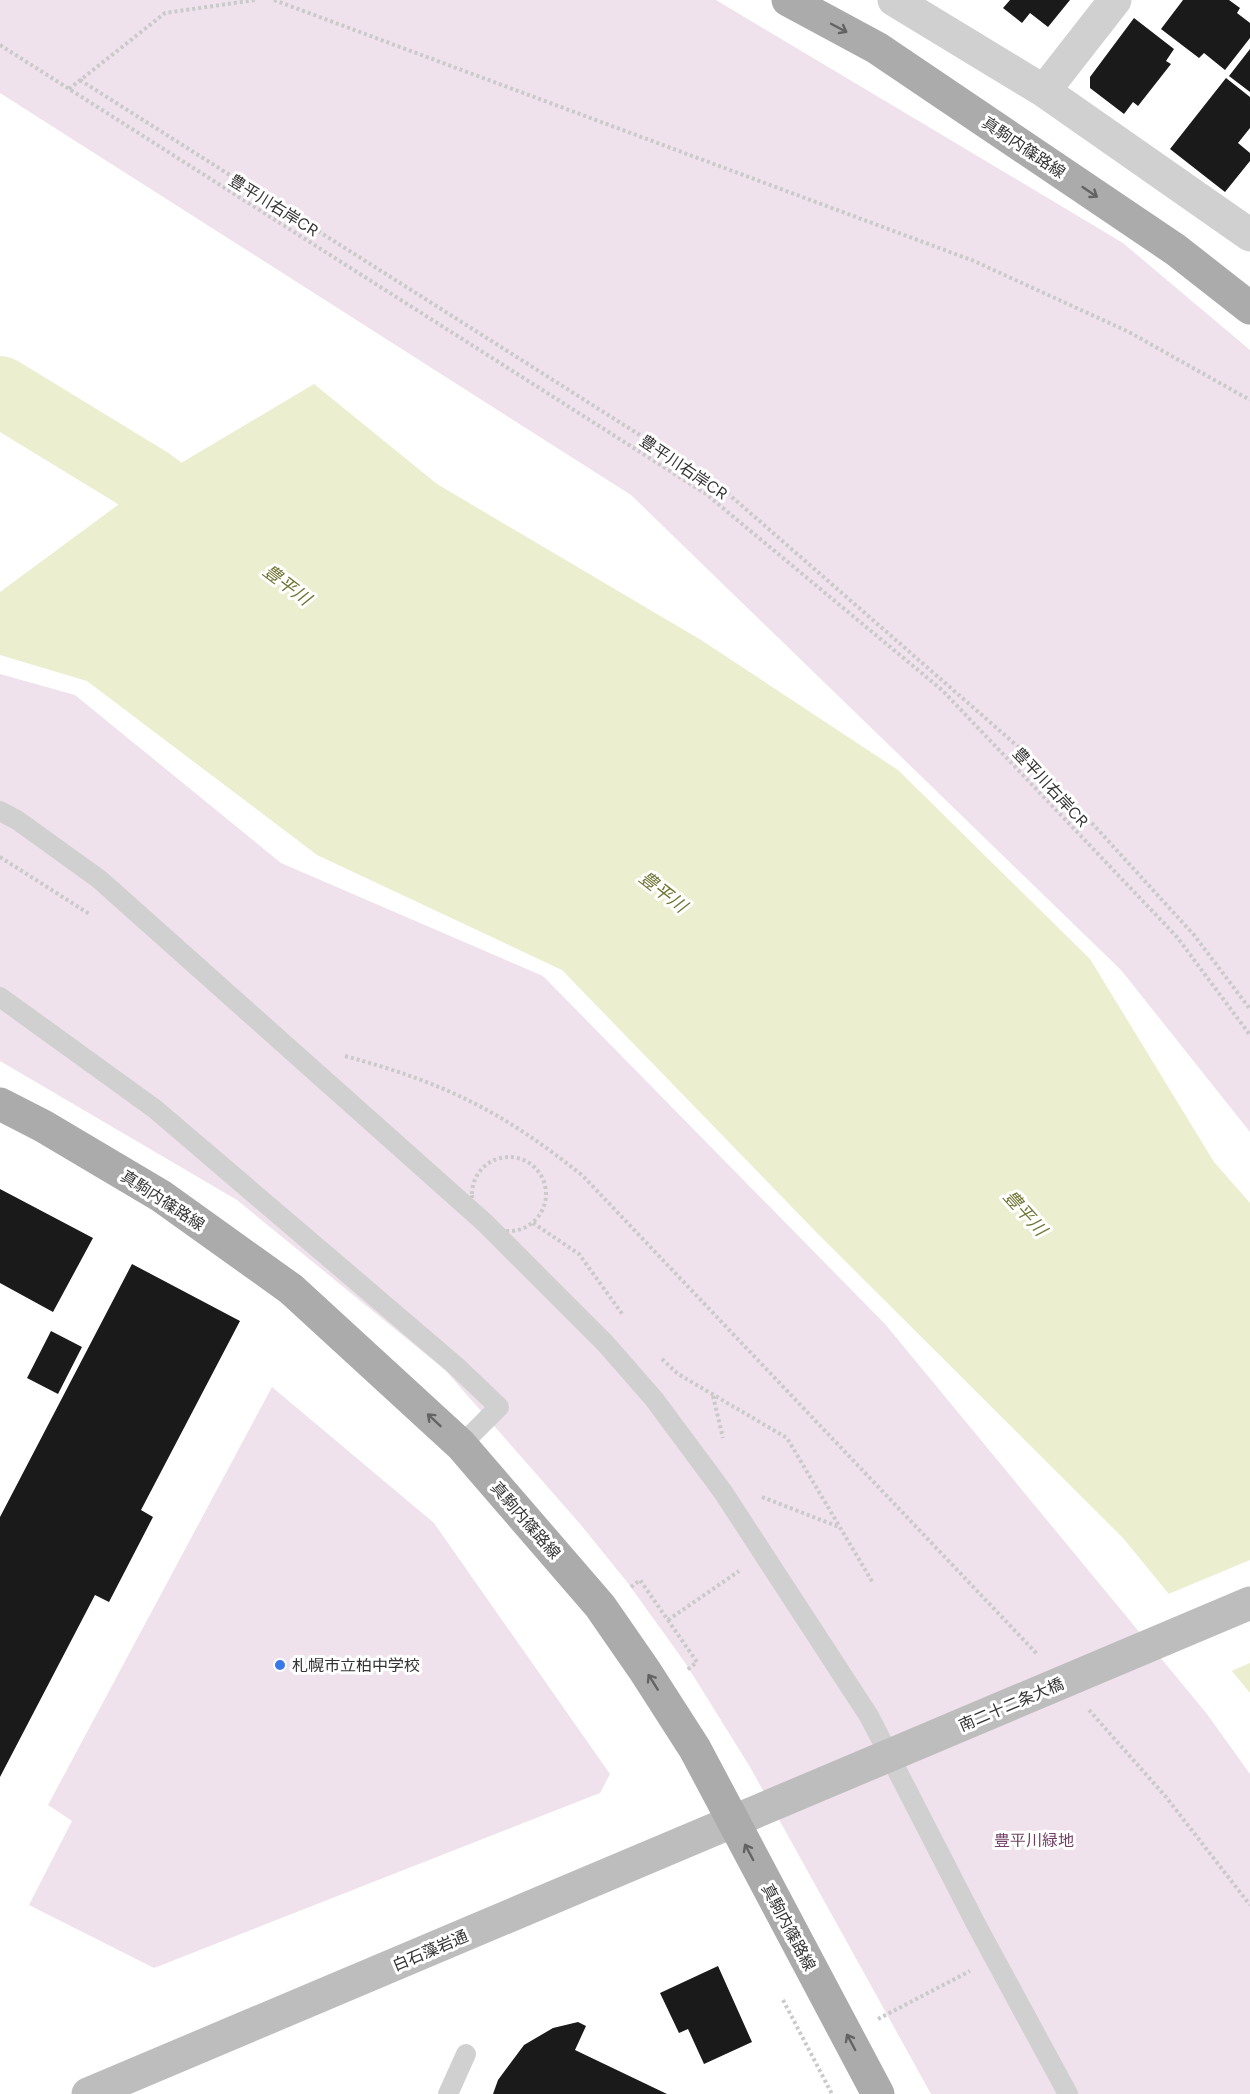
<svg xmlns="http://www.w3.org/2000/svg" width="1250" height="2094" font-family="Figtree,'Noto Sans JP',sans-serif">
  <rect width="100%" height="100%" fill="#fff"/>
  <path fill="#efe2ed" d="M0,0H716L1123,243L1250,350V1132L1121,970L631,495L0,93Z
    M0,674L75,695L281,863L543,976L885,1324L1207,1714L1250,1774V2094H931L750,1767L686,1664L627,1582L581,1525L445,1370L237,1200L0,1061Z
    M272,1387L434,1523L610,1774L600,1793L154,1968L29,1905L72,1821L48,1805Z"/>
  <path fill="#ebeecf" d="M314,384L437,484L701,640L898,770L1090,959L1214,1162L1250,1203V1693L1123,1538L816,1232L562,970L317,855L87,681L0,655V592L149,482Z"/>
  <path fill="#fff" d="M1250,1560V1663L1229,1672L1166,1595Z"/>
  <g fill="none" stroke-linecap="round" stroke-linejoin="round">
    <path stroke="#ebeecf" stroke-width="70" d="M0,391L149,482L228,541"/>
  </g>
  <path fill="#1a1a1a" d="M1010,0H1070L1048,27L1030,13L1022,23L1003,8Z
    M1183,0H1229L1240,8L1237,13L1250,23V38L1225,70L1204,53L1199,58L1161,29Z
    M1134,18L1174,49L1166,61L1171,64L1138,106L1133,102L1124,114L1090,88V77Z
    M1250,49V92L1229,76Z
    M1226,78L1250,97V128L1238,143L1250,153V161L1225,192L1170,149Z
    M0,1189L93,1238L53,1312L0,1283Z
    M132,1264L240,1321L141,1510L153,1517L109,1602L95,1595L0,1777V1517Z
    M51,1331L82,1347L58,1394L27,1378Z
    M718,1966L752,2042L704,2064L688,2029L679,2033L660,1993Z
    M578,2022L586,2026L575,2050L667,2094H493L498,2080L524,2045L553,2028Z"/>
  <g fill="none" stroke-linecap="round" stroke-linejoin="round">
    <path stroke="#cacaca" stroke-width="4" stroke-dasharray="3 3" stroke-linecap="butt" d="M274,0L974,261L1129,332L1250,400
      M0,45L706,494L942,690L1177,937L1250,1035
      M80,80L717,484L1038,764L1194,935L1250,1009
      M69,89L165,13L255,0
      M0,857L91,915
      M345,1056C445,1083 502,1111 583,1176L1037,1654
      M472 1194a37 37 0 1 1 74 0a37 37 0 1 1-74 0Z
      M533,1223L579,1254L623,1315
      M662,1359L678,1374L787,1438L873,1583
      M713,1396L723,1438
      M762,1497L839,1527
      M631,1587L640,1580L697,1662L687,1670
      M668,1620L739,1571
      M1089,1710L1166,1797L1250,1905
      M783,2000L832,2094
      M878,2019L970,1971"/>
    <path stroke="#d0d0d0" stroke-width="20" d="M0,811L17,820L99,879L485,1223L605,1343L654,1399L723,1492L869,1716L977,1926L1068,2094
      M0,997L155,1109L456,1366L499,1407L461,1445
      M448,2094L466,2054"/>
    <path stroke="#d0d0d0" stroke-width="33" d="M894,0L1044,91L1250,235
      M1044,91L1115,0"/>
    <path stroke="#bdbdbd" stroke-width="33" d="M88,2094L1250,1603"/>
    <path stroke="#ababab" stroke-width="33" d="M788,0L877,48L1176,250L1250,308
      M0,1104L43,1126L161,1196L291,1289L461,1445L600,1606L645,1671L695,1749L878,2094"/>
  </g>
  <defs><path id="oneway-shaft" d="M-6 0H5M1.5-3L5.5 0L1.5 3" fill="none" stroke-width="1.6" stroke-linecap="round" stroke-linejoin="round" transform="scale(1.5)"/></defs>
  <g stroke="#636363">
    <use href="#oneway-shaft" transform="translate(839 28) rotate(28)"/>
    <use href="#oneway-shaft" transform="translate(1090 192) rotate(34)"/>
    <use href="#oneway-shaft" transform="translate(434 1420) rotate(-137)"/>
    <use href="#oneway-shaft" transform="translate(653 1682) rotate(-122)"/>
    <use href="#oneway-shaft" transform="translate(749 1852) rotate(-118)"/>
    <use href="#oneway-shaft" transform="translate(851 2042) rotate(-118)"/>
  </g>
  <circle fill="#3879e7" stroke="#fff" stroke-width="2" cx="280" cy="1665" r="6"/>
  <g text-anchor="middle" stroke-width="6" stroke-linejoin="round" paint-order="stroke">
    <g font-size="16" fill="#333" stroke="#fff">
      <text transform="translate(1024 147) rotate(34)" y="6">真駒内篠路線</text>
      <text transform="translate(274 205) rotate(32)" y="6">豊平川右岸CR</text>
      <text transform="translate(684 467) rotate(34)" y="6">豊平川右岸CR</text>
      <text transform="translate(1051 787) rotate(47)" y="6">豊平川右岸CR</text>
      <text transform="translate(163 1200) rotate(33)" y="6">真駒内篠路線</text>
      <text transform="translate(526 1520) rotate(49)" y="6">真駒内篠路線</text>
      <text transform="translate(1011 1704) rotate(-23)" y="6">南二十二条大橋</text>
      <text transform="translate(789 1927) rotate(62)" y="6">真駒内篠路線</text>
      <text transform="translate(430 1950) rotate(-23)" y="6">白石藻岩通</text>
    </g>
    <g font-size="16" fill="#333" stroke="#fff" text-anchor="start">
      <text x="292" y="1671">札幌市立柏中学校</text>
    </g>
    <g font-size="16" fill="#703f65" stroke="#fff">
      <text x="1034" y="1846">豊平川緑地</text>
    </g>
    <g font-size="18" font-style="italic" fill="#707633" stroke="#fff">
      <text transform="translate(287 585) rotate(37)" y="6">豊平川</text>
      <text transform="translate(663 892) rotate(38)" y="6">豊平川</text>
      <text transform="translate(1025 1213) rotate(48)" y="6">豊平川</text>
    </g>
  </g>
</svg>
